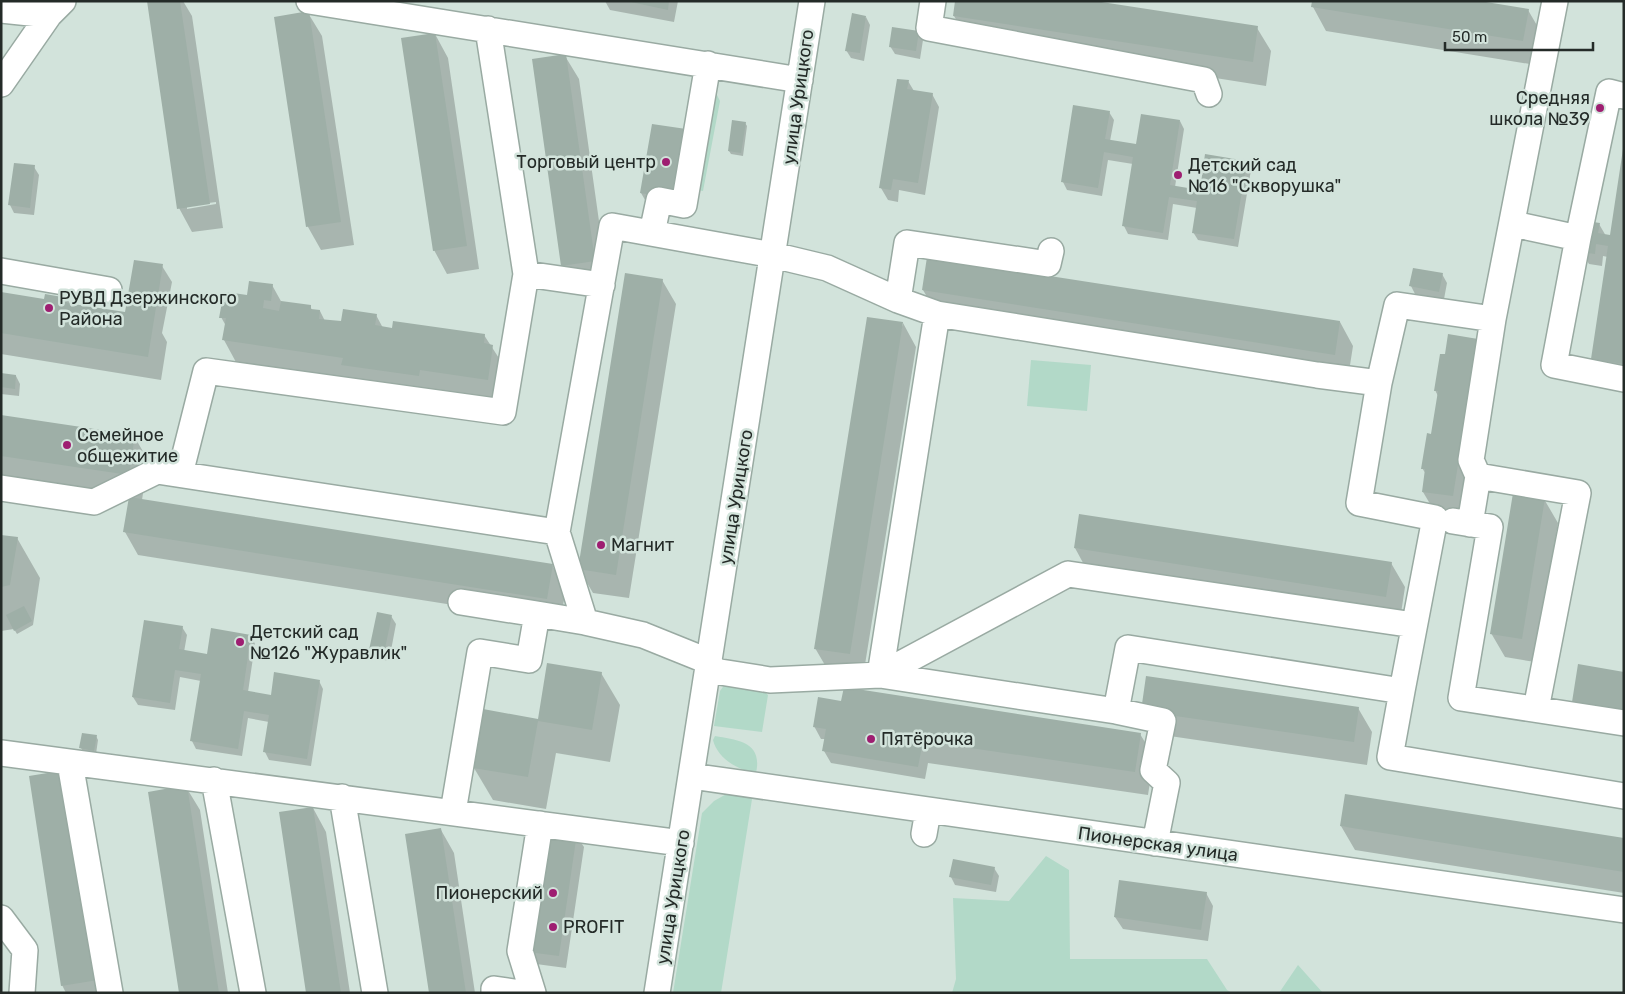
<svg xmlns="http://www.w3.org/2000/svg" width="1625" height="994" font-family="Rubik,sans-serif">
  <rect width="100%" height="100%" fill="#d2e3db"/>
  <path fill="#b2d9c8" d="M715,91L720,101L703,191L691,189Z
    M1031,360L1091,365L1087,411L1027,406Z
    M725,684L760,687L768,695L762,732L714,726L720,691Z
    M715,736C738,740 763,742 756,773C739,771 717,758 713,740Z
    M730,792L753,793L721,993H673L702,813L714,801Z
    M1046,856L1069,870L1070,959H1207L1227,990L1232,993H952L956,979L953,898L1009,901Z
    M1298,965L1323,993H1279Z"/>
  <path fill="#0003" fill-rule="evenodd" d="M148,1H183L192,16L223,228L192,232L179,208ZM216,202V204L187,209V206Z
    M605,1H678L674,22L610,10Z
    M1313,7L1528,10L1542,34L1536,65L1326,31Z
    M308,13L322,36L354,245L321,250L308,227Z
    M954,16L1257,28L1271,51L1266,86L968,39Z
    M866,17L870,25L864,61L851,58L846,50Z
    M919,32L923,40L920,59L895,54L890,46Z
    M435,34L448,58L479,269L447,274L434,250Z
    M565,56L579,79L608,285L576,289L562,266Z
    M908,81L914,91L932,94L939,107L925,195L899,190L898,202L888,200L881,188Z
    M1109,112L1114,120L1110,141L1137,145L1180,121L1184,129L1175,187L1201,191L1246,162L1251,170L1238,247L1198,240L1193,232L1197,208L1173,204L1168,240L1128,234L1124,226L1133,164L1108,160L1102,196L1067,190L1063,182Z
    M745,123L747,126L743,156L731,154L729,151Z
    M653,125L648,205L641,193Z
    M1624,150V375L1599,371L1592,359L1608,257L1603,256L1602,266L1589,264L1582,252L1599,224L1606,236L1611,237Z
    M34,167L39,175L34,215L14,213L10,205Z
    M928,258L1340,322L1353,346L1348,378L937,314L923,290Z
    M162,266L172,282L162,333L167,342L161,380L1,354V293L47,301L67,299L71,305L128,314Z
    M1442,274L1447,283L1444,299L1415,294L1411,286Z
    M662,280L676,304L629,598L593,593L579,569Z
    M272,285L282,303L310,306L312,310L320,311L325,321L342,323L376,315L383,328L484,335L506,369L501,403L237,364L224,340L226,326L221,317L248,296Z
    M903,323L916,347L863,677L829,672L815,648Z
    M1449,335L1471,528L1442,524L1423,492L1426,474L1422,468L1432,435L1438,396L1435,390L1446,356Z
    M1,375L16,376L20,384L19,396L1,394Z
    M1,417L134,436L148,460L142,500L552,565L566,589L560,622L138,555L125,532L130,496L1,477Z
    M1544,499L1558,523L1535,662L1505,657L1491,633Z
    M1,536L17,538L40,578L33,625L17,634L14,629L1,631Z
    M1075,548L1391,563L1405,587L1400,620L1088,572Z
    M391,616L396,624L389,661L375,658L371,650Z
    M182,627L187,635L184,652L208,655L251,636L255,644L248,692L272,696L319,681L323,689L311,766L269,760L265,752L269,722L248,718L242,756L196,749L192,741L201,681L180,677L175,710L138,705L133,697Z
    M601,673L620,705L610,762L556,753L546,809L493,800L474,768Z
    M1624,673V731L1587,725L1573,701Z
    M1147,678L1358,708L1372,732L1367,765L1156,734Z
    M814,726L1140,734L1154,757L1148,795L928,763L925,779L831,763L824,751L826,739H821Z
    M96,736L98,740L96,754L83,751L81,748Z
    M31,777L109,993H66L62,985Z
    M186,787L200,810L228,993H181Z
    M313,808L326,832L350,993H307Z
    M1341,826L1624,840V893L1355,850Z
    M441,830L454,853L475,993H430Z
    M576,835L584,847L566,968L536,964L529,952Z
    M994,868L999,876L996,892L955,885L951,877Z
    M1206,893L1213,906L1208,941L1123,929L1115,917Z"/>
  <path fill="#9eafa7" d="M147,1H180L210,204L177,209Z
    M626,1H669L668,10Z
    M955,1H1095L1258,26L1253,62L953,16Z
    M1312,1H1480L1529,9L1523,41L1311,7Z
    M309,11L341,222L306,227L274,17Z
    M852,13L866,16L860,53L845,51Z
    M892,27L919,31L916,51L889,47Z
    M435,33L467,246L433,251L401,38Z
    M566,54L595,261L561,266L532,59Z
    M897,79L909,80L907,89L933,93L918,183L893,179L891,190L879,188Z
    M1073,105L1110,111L1105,139L1136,144L1141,114L1180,120L1170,185L1200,190L1205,154L1247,161L1234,239L1192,233L1197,201L1169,197L1163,233L1122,226L1133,157L1104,152L1098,188L1061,182Z
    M732,120L746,122L741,153L728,151Z
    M652,124L693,130L681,200L640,193Z
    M1623,149H1624V364L1591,359L1608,246L1596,244L1595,254L1581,252L1586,221L1600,223L1598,233L1610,235Z
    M14,163L35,165L30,208L8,205Z
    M927,257L1340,321L1335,355L922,290Z
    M134,260L163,264L148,357L1,333V292L44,299L45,294L68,298L67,303L125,312Z
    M1413,268L1443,273L1439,292L1409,286Z
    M625,273L663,279L616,575L578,569Z
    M249,281L273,284L271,301L264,300L263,308L279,311L281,301L311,305V309L320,310L319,319L341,321L343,309L377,314L375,325L392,328L393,321L485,334L484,343L493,345L488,380L420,370L419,376L341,365L343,358L222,340L226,318H219L222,302H225L226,292L247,295Z
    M867,317L903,322L850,654L814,649Z
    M1448,334L1478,339L1453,496L1422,492L1425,469H1421L1427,433L1431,434L1438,391H1434L1440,354H1445Z
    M1,373L16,375L15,389L1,387Z
    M1,415L135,435L129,475L1,456Z
    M1513,493L1545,498L1522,639L1490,634Z
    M129,497L553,564L547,599L123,532Z
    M1079,514L1392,562L1386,597L1074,548Z
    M1,535L18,537L10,585L1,587Z
    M24,606L32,621L14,631L6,615Z
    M377,612L392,615L384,653L369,650Z
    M144,620L183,626L179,649L207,654L211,628L251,635L243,690L271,695L274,672L320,680L307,759L263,752L269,715L244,711L238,749L190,741L201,674L175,670L170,703L132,697Z
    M547,663L602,672L592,730L538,721L528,777L473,768L483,709L538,719Z
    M1578,664L1624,672V710L1572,702Z
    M1146,676L1359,707L1354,742L1141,711Z
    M844,687L1141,733L1135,772L923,741L918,767L822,751L826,729L813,727L818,697L841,701Z
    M82,733L97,735L94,751L79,748Z
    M66,770L98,980L61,986L29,776Z
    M187,785L219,993H179L148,792Z
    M1345,794L1624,838V872L1340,826Z
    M313,807L341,993H306L279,812Z
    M441,828L466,993H429L405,834Z
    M546,829L577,833L559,956L528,952Z
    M953,859L995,867L991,885L949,877Z
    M1119,880L1207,892L1201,930L1114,917Z"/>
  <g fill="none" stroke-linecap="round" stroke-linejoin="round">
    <g stroke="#99aaa2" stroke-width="28">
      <path id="minor" d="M309,1L800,80
        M933,1L929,28L1204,80L1209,94
        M1,10L49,15
        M1,84L49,15L63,1
        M1624,96L1609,92L1578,238L1554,365L1624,379
        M1513,224L1578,238
        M652,233L659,200L684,205L708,64
        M1,271L109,290
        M526,274L602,285
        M898,300L907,243L1048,264L1051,251
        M937,314L880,675L1068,574L1414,625
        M1379,383L1397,305L1493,319
        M180,474L206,371L503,412L526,274L488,29
        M1478,476L1578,493L1536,709
        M1,488L94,502L157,471L557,532L585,622L643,635L710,662
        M1453,521L1490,527L1461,698L1624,723
        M1470,524L1478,476L1471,460L1493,319L1555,1
        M557,532L612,226L773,255L827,268L898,300L937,314L1317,375L1379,383L1359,503L1435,518L1402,691
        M537,614L585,622
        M708,670L770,680L880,675L1116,711L1128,648L1402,691L1390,757L1624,796
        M1116,711L1163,721L1153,770L1167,783L1155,843
        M1,753L681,843
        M70,763L110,993
        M691,776L1624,910
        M214,780L253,993
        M342,797L375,993
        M453,812L480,652L529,660L537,614L461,602
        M924,834L928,811
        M1,918L25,950L22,993
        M494,993V989L521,993
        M533,993L520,951L540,824
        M657,993L812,1"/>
    </g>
    <use href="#minor" stroke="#fff" stroke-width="25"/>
  </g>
  <g fill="#9e1e71" stroke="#d2e3db" stroke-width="2">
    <circle cx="1600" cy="108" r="5"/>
    <circle cx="666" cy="162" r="5"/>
    <circle cx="1178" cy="175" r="5"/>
    <circle cx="49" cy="308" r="5"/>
    <circle cx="67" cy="445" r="5"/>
    <circle cx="601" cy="545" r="5"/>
    <circle cx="240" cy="642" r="5"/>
    <circle cx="871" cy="739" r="5"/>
    <circle cx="553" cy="893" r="5"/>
    <circle cx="553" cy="927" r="5"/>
  </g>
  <g text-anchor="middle" stroke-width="5" stroke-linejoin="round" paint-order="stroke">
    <g font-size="18" fill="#242b28" stroke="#d2e3db">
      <text transform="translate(798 97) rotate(-82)" y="6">улица Урицкого</text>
      <text transform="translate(736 497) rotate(-81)" y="6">улица Урицкого</text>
      <text transform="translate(1158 844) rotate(8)" y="6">Пионерская улица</text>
      <text transform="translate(673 897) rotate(-81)" y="6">улица Урицкого</text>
    </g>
    <g font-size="18" fill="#242b28" stroke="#d2e3db" text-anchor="start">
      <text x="1590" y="104" text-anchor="end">Средняя<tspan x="1590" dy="21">школа №39</tspan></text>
      <text x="656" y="168" text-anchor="end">Торговый центр</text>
      <text x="1188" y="171">Детский сад<tspan x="1188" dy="21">№16 "Скворушка"</tspan></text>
      <text x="59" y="304">РУВД Дзержинского<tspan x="59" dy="21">Района</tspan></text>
      <text x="77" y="441">Семейное<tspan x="77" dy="21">общежитие</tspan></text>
      <text x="611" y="551">Магнит</text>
      <text x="250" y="638">Детский сад<tspan x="250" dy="21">№126 "Журавлик"</tspan></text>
      <text x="881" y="745">Пятёрочка</text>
      <text x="543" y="899" text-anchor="end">Пионерский</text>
      <text x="563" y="933">PROFIT</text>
    </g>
  </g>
  <rect width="1625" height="994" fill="none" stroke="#242b28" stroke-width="5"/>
  <path d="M1445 42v8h148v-8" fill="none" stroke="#242b28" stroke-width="2.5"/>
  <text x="1452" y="42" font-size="15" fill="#242b28" stroke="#d2e3db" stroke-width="4" paint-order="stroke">50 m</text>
</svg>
